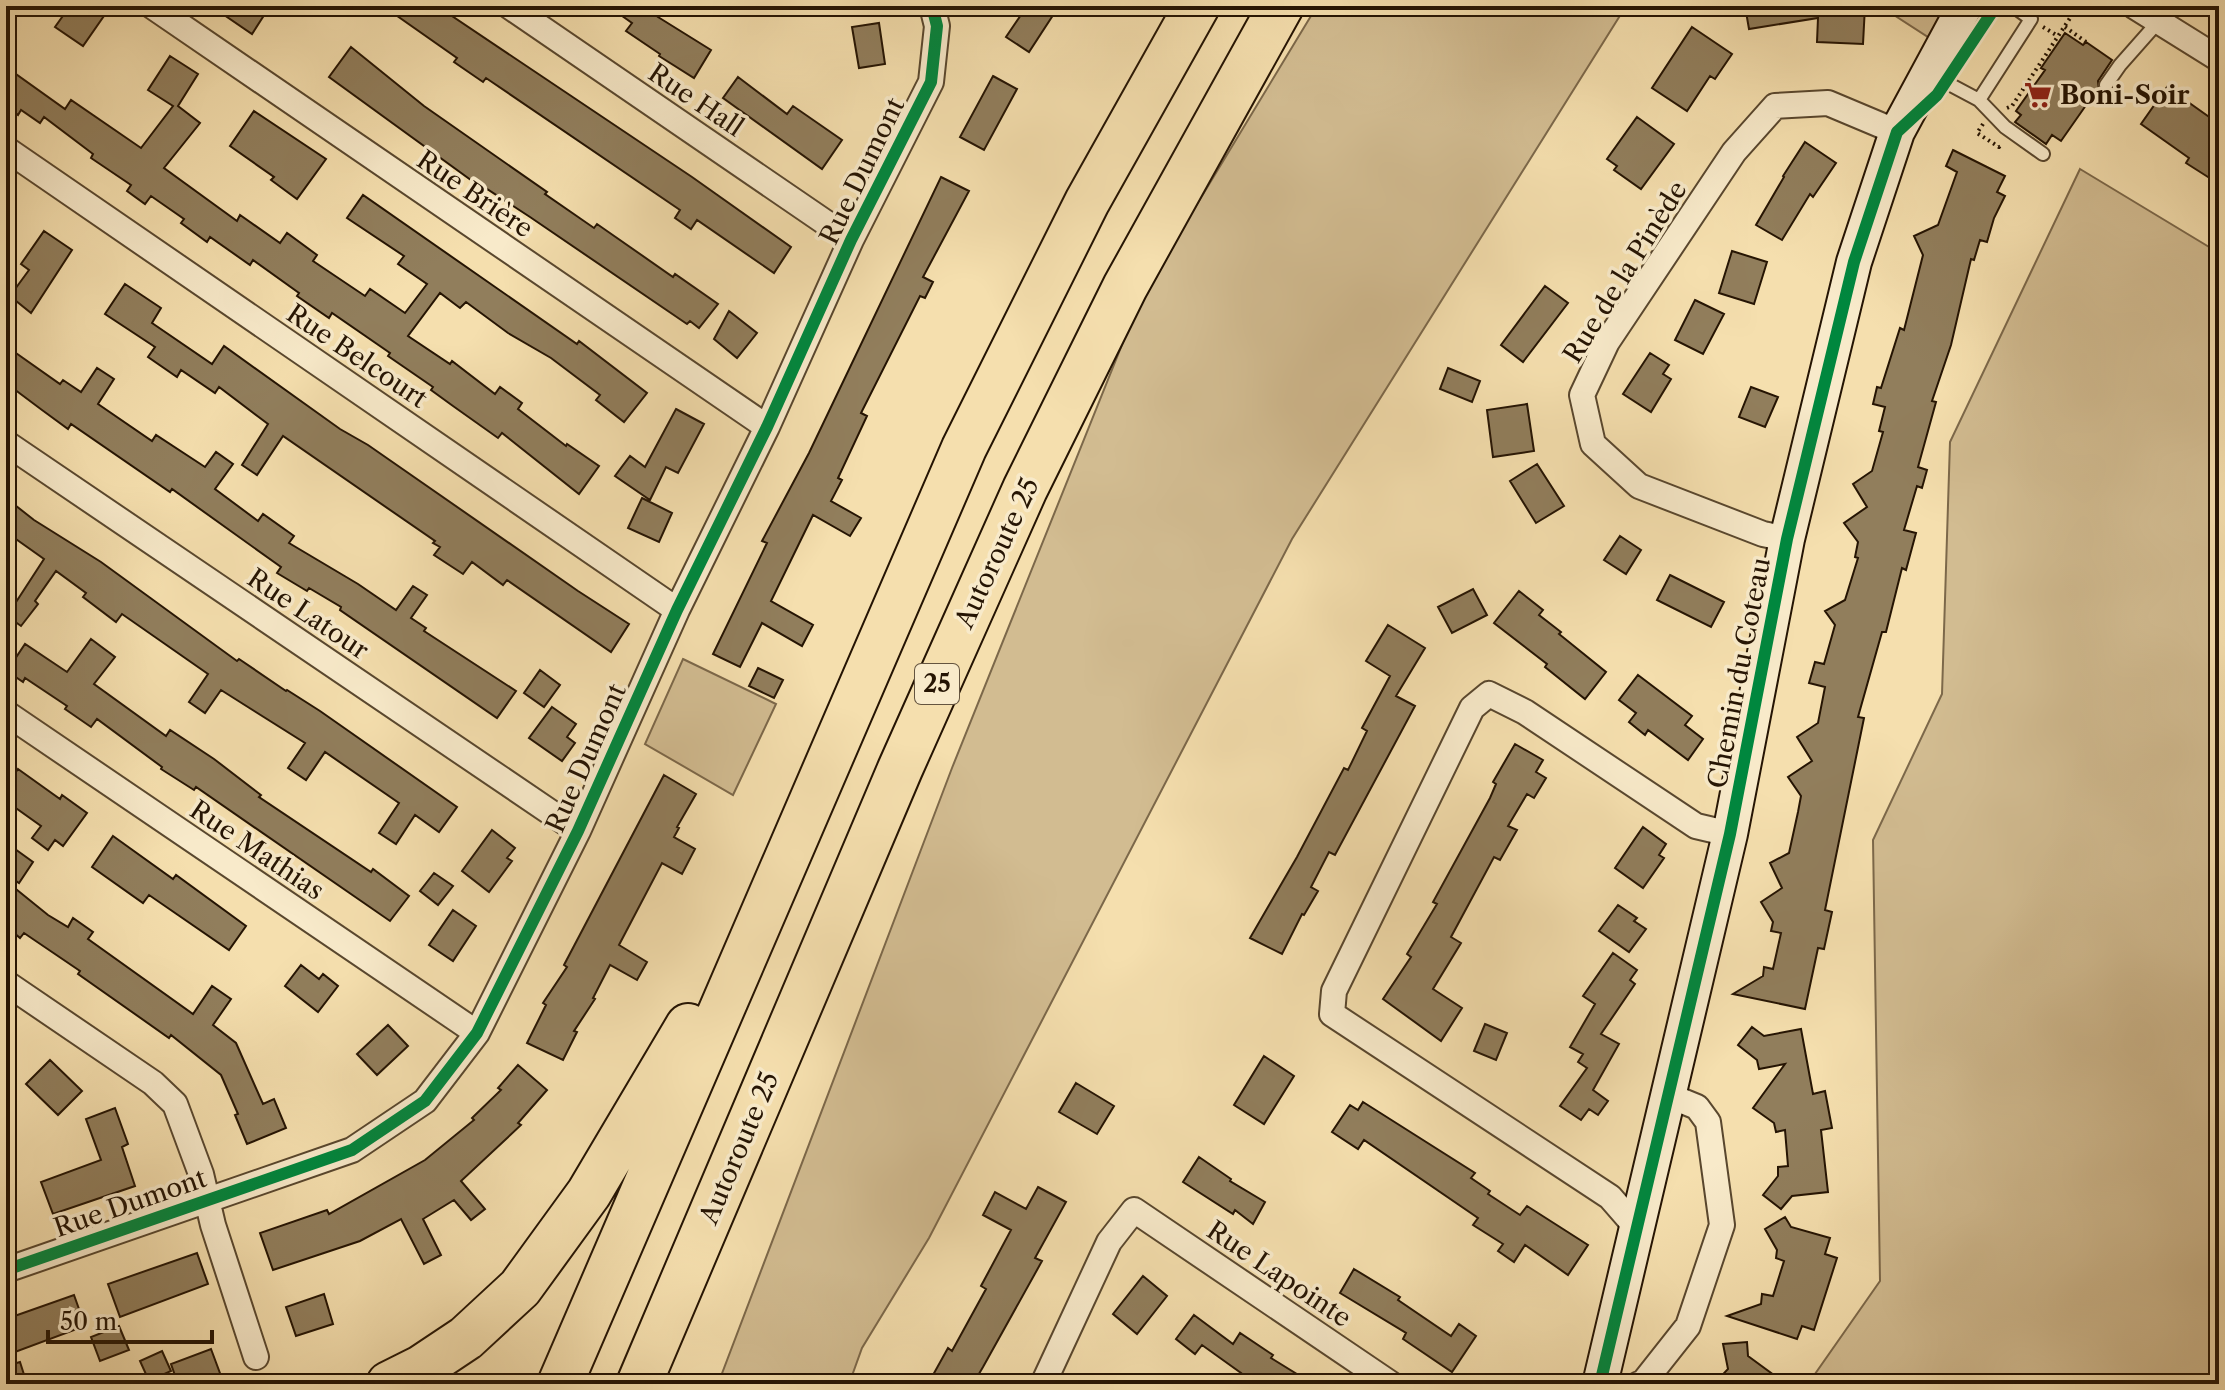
<svg xmlns="http://www.w3.org/2000/svg" width="2225" height="1390" font-family="'Libre Caslon Text',serif">
  <rect width="100%" height="100%" fill="#f5dfae"/>
  <filter id="stains"><feTurbulence type="fractalNoise" baseFrequency=".0025" numOctaves="4"/><feColorMatrix values="0 0 0 0 .2 0 0 0 0 .09 0 0 0 0 .02 0 0 0 .5 -.17"/></filter>
  <radialGradient id="worn" r=".72"><stop offset=".6" stop-color="#630" stop-opacity="0"/><stop offset="1" stop-color="#630" stop-opacity=".3"/></radialGradient>
  <path fill="#d2bc91" stroke="#7c684a" stroke-width="2" d="M1317,6H1626L1292,539L929,1238L862,1348L849,1384H718L952,768L1142,295Z
    M1880,6H1947L1928,37Z
    M2080,169L2219,253V1384H1808L1880,1281L1873,840L1942,694L1950,442Z
    M683,659L776,704L733,795L645,744Z"/>
  <path fill="#917e5c" stroke="#251403" stroke-width="2" d="M70,6H96L106,13L83,46L55,27Z
    M211,6H270L252,34Z
    M383,6H437L692,177L791,247L774,273L697,220L691,229L675,218L680,210L486,78L483,82L454,62L457,58Z
    M608,6H665L658,17L711,50L694,78L659,56L660,54L626,31L632,23Z
    M1027,6H1059L1029,52L1006,37Z
    M1745,6H1865L1863,44L1817,42L1818,18L1749,29Z
    M879,23L885,64L859,68L852,27Z
    M1692,27L1732,54L1715,79L1710,76L1687,111L1652,88Z
    M2065,33L2083,45L2086,42L2112,60L2098,81L2099,91L2091,103L2089,101L2061,141L2052,135L2046,144L2015,122L2021,115L2016,111L2045,70L2041,68Z
    M351,47L424,106L547,192L545,194L594,228L597,224L673,277L675,274L718,304L699,328L690,321L687,324L530,217L487,189L486,191L329,77Z
    M170,56L198,74L178,106L200,123L164,168L237,221L240,215L280,243L287,233L317,255L313,261L365,296L370,289L405,313L427,284L398,264L404,256L347,218L363,195L577,344L579,341L647,393L624,422L596,400L600,395L551,358L508,333L466,302L460,308L440,293L408,336L450,364L452,361L495,394L500,387L522,403L518,409L566,446L567,444L599,466L579,494L502,433L498,438L453,406L431,390L433,387L388,356L390,353L332,313L329,318L297,296L299,293L253,260L250,265L210,237L207,242L181,223L184,219L151,196L145,204L127,191L131,185L91,158L93,154L44,117L40,123L21,110L18,115L6,106V67L65,109L71,100L141,148L173,106L148,90Z
    M993,76L1017,89L984,150L960,137Z
    M738,77L787,114L793,106L842,140L822,169L723,98Z
    M2167,87L2219,124V184L2186,163L2189,158L2141,124Z
    M254,111L326,159L297,199L271,180L274,177L230,146Z
    M1637,117L1674,144L1641,189L1614,170L1617,166L1607,159Z
    M1805,142L1836,163L1813,197L1810,194L1782,240L1756,225L1784,177L1783,176Z
    M1953,150L2005,176L1997,192L2005,196L1994,218L1987,242L1980,240L1974,260L1971,259L1951,345L1932,401L1936,402L1918,467L1927,470L1922,488L1917,486L1904,530L1916,533L1906,570L1902,568L1886,632H1882L1858,717L1864,718L1825,910L1832,912L1824,949L1818,948L1805,1009L1733,994L1763,976L1764,967L1773,969L1781,933L1771,931L1773,922L1761,902L1782,888L1770,863L1789,853L1798,812L1801,796L1788,777L1812,761L1797,737L1818,723L1825,687L1809,683L1815,662L1824,664L1835,625L1825,611L1845,600L1858,558L1855,557L1858,542L1844,523L1867,507L1853,484L1872,471L1883,432L1879,431L1885,407L1873,404L1877,387L1881,388L1900,328L1904,330L1923,255L1914,236L1938,225L1957,172L1946,166Z
    M941,177L969,191L923,277L933,282L925,298L920,296L861,413L867,416L838,478L842,480L831,501L861,518L850,536L813,515L771,601L813,625L802,646L762,623L740,667L713,654L767,543L762,541L809,453Z
    M44,231L72,250L31,313L10,296L29,270L21,264Z
    M1732,251L1767,262L1754,304L1719,293Z
    M125,284L161,308L152,323L212,364L224,346L340,429L368,445L578,591L629,624L611,652L507,580L503,585L472,562L463,574L434,555L440,547L433,543L435,541L283,436L257,475L242,465L268,424L219,387L215,393L181,370L177,377L148,357L155,347L105,314Z
    M1545,286L1568,303L1523,362L1501,345Z
    M1695,300L1724,314L1703,354L1675,340Z
    M729,311L757,333L737,358L714,339Z
    M6,346L60,384L63,380L81,392L97,368L114,379L98,404L152,441L156,435L205,467L216,452L233,464L215,489L258,521L263,514L294,536L289,543L358,584L396,610L413,586L427,595L411,618L426,628L424,631L516,691L497,718L340,610L341,607L309,588L307,591L277,573L281,567L172,489L170,492L71,424L68,429L42,410L6,383Z
    M1650,353L1669,365L1663,374L1671,379L1651,412L1623,394Z
    M1448,368L1480,381L1472,402L1440,389Z
    M1751,387L1778,397L1765,427L1739,417Z
    M1527,404L1534,451L1493,457L1487,410Z
    M676,409L704,424L678,473L666,467L650,500L615,476L630,456L645,467Z
    M1537,464L1564,506L1536,523L1510,481Z
    M6,498L34,520L101,562L237,661L239,659L286,691L287,690L320,711L457,807L439,832L415,815L396,844L379,833L399,803L325,752L306,780L288,768L305,743L221,690L205,713L189,702L208,674L122,614L116,622L83,597L86,593L56,571L35,601L38,604L21,626L7,616L44,559L6,532Z
    M642,498L672,513L659,542L628,528Z
    M1620,536L1641,550L1626,574L1604,560Z
    M1670,575L1724,602L1711,627L1657,600Z
    M1473,589L1487,615L1452,633L1438,607Z
    M1519,591L1543,610L1539,615L1561,632L1559,634L1606,672L1585,699L1545,667L1547,664L1494,623Z
    M1388,625L1425,648L1396,696L1415,706L1335,855L1329,852L1311,887L1318,891L1304,915L1302,914L1282,954L1250,938L1297,857L1344,768L1348,770L1367,731L1362,728L1390,676L1366,661Z
    M91,639L115,657L94,684L166,736L170,730L214,759L261,795L259,797L371,872L373,869L409,896L390,921L196,787L194,790L161,769L162,767L97,719L91,727L65,709L67,706L25,678L23,682L7,671L25,644L67,672Z
    M758,668L783,680L774,698L749,686Z
    M540,670L560,685L544,707L524,693Z
    M1638,675L1692,716L1685,725L1703,739L1688,760L1648,730L1645,735L1629,722L1636,713L1619,700Z
    M552,707L576,724L567,737L575,743L562,761L529,738Z
    M1515,744L1543,760L1536,772L1546,778L1534,798L1527,794L1508,826L1517,830L1500,860L1494,857L1451,937L1461,943L1433,989L1462,1008L1441,1041L1383,999L1411,957L1407,954L1437,904L1433,902L1490,798L1496,784L1493,782Z
    M18,769L60,799L62,795L87,813L63,846L55,840L48,850L32,838L41,826L6,801V786Z
    M664,775L696,794L677,827L679,828L674,837L695,849L682,874L662,863L619,945L647,962L637,980L610,965L593,998L595,999L574,1031L577,1032L563,1060L527,1043L546,1005L543,1003L567,967L564,965Z
    M1643,827L1666,844L1659,855L1664,858L1643,888L1615,868Z
    M492,830L515,848L507,858L512,861L489,892L462,871Z
    M113,836L173,879L176,875L246,926L229,950L149,895L143,903L92,867Z
    M15,849L33,862L19,883L6,874V862Z
    M434,873L453,886L438,905L420,891Z
    M6,881L48,915L68,927L73,918L93,932L88,939L193,1014L212,986L231,999L213,1025L236,1043L263,1104L274,1099L286,1128L247,1144L235,1115L238,1114L221,1075L171,1035L169,1038L78,974L80,971L24,933L20,938L6,926Z
    M1618,905L1637,918L1634,921L1646,929L1629,952L1599,931Z
    M453,910L476,926L453,961L429,945Z
    M1613,953L1637,970L1630,980L1635,984L1601,1034L1619,1044L1593,1090L1608,1101L1598,1115L1589,1109L1581,1120L1560,1106L1587,1068L1578,1062L1583,1054L1570,1047L1595,1004L1583,996Z
    M301,965L319,979L323,974L338,986L318,1012L285,986Z
    M1485,1024L1507,1033L1496,1060L1474,1051Z
    M388,1025L408,1046L377,1075L357,1054Z
    M1752,1027L1764,1036L1801,1029L1813,1094L1825,1091L1832,1128L1821,1130L1828,1192L1792,1196L1781,1209L1763,1195L1778,1176V1167L1788,1166L1785,1130L1776,1132L1774,1123L1753,1108L1785,1064L1759,1069L1757,1060L1738,1045Z
    M1264,1056L1294,1076L1264,1124L1234,1105Z
    M50,1060L82,1091L58,1115L26,1084Z
    M518,1065L547,1090L518,1123L521,1125L461,1181L485,1209L471,1220L454,1200L423,1219L441,1255L424,1264L401,1219L360,1241L273,1270L260,1233L327,1210L329,1214L425,1160L474,1120L472,1118L501,1090L498,1088Z
    M1076,1083L1114,1106L1097,1134L1059,1112Z
    M1363,1102L1475,1173L1471,1178L1490,1191L1488,1194L1520,1215L1527,1206L1588,1245L1568,1275L1525,1245L1514,1262L1498,1251L1503,1244L1473,1225L1478,1218L1364,1140L1358,1149L1332,1132L1350,1105L1358,1110Z
    M115,1108L128,1144L122,1147L135,1186L53,1214L41,1182L101,1160L86,1119Z
    M1199,1157L1231,1179L1230,1181L1265,1202L1253,1224L1235,1210L1233,1214L1183,1182Z
    M1038,1187L1066,1202L1035,1258L1042,1261L983,1367L973,1384H928L948,1348L952,1351L986,1289L981,1286L1011,1230L983,1215L995,1192L1026,1209Z
    M1785,1217L1791,1227L1830,1238L1825,1254L1837,1258L1814,1330L1802,1326L1797,1339L1727,1316L1761,1304L1762,1294L1773,1296L1784,1261L1776,1258L1777,1250L1765,1229Z
    M197,1253L208,1284L120,1317L108,1284Z
    M1354,1269L1400,1297L1398,1300L1451,1336L1459,1324L1476,1336L1452,1372L1403,1339L1406,1333L1340,1293Z
    M1143,1276L1167,1296L1137,1334L1113,1314Z
    M324,1294L333,1324L296,1336L286,1307Z
    M74,1295L85,1326L15,1352L6,1329V1319Z
    M1194,1315L1233,1344L1240,1333L1273,1355L1271,1358L1313,1384H1233L1241,1373L1202,1345L1195,1354L1176,1339Z
    M119,1326L129,1350L100,1361L91,1337Z
    M1747,1342L1748,1356L1786,1384H1714L1728,1369L1723,1344Z
    M211,1349L224,1384H178L171,1364Z
    M162,1351L171,1371L149,1381L140,1361Z
    M20,1362L27,1384H8L6,1366Z"/>
  <g fill="none" stroke-linecap="round" stroke-linejoin="round">
    <g stroke="#59472e" stroke-width="16">
      <path id="lane" d="M1932,75L1979,100L2005,127L2043,154
        M2106,85L2120,65L2158,22
        M1979,100L2031,19L2013,6"/>
    </g>
    <g stroke="#59472e" stroke-width="28">
      <path id="street" d="M152,6L767,427
        M509,6L851,240
        M2134,6L2219,59
        M6,149L677,610
        M6,443L578,831
        M1787,539L1763,534L1639,486L1593,444L1582,395L1607,342L1734,152L1775,106L1828,103L1897,132
        M6,713L477,1033
        M6,983L153,1083L175,1104L201,1174L213,1225L256,1357
        M1637,1228L1610,1197L1332,1014L1334,991L1472,708L1489,694L1525,712L1696,826L1730,834
        M6,1270L352,1150L425,1101L477,1033L578,831L677,610L767,427L851,240L931,82L937,26L932,6
        M1043,1384L1109,1242L1134,1210L1391,1384
        M1639,1384L1643,1383L1688,1326L1722,1225L1708,1122L1697,1107L1670,1096"/>
    </g>
    <g stroke="#251403" stroke-width="38">
      <path id="secondary" d="M1600,1384L1730,834L1787,539L1854,262L1897,132L1965,6"/>
    </g>
    <g stroke="#251403" stroke-width="48">
      <path id="highway" d="M389,1384L421,1368L466,1338L520,1288L589,1193L688,1026
        M560,1384L964,448L1087,202L1197,6
        M639,1384L900,769L1025,489L1125,287L1281,6"/>
    </g>
    <path stroke="#251403" stroke-width="4" stroke-dasharray="2 4" stroke-linecap="butt" d="M2043,27L2058,36
      M2065,27L2086,42
      M2007,108L2012,106L2078,6
      M1983,124L1977,133L1999,147L2002,143"/>
    <use href="#lane" stroke="#f8eaca" stroke-width="12"/>
    <use href="#street" stroke="#f8eaca" stroke-width="24"/>
    <use href="#secondary" stroke="#f8eaca" stroke-width="34"/>
    <use href="#highway" stroke="#f5dfae" stroke-width="44"/>
    <g stroke="#f8eaca" stroke-width="17">
      <path id="cycleway" d="M6,1270L352,1150L425,1101L477,1033L578,831L677,610L767,427L851,240L931,82L937,26L932,6
        M1600,1384L1730,834L1787,539L1854,262L1897,132L1937,95L1996,6"/>
    </g>
    <use href="#cycleway" stroke="#00873e" stroke-width="12"/>
  </g>
  <defs>
    <g id="supermarket-bare" transform="scale(2.16)"><path d="M-6-5.5h2.5l.6 2H6L4.5 2H-2.5L-4.4-4H-6ZM-1.5 3.2a1.3 1.3 0 1 0 .1 0ZM3 3.2a1.3 1.3 0 1 0 .1 0Z" fill="#8f2418" stroke="#f8eaca" stroke-width="2.5" paint-order="stroke"/></g>
  </defs>
  <g fill-rule="evenodd">
    <use href="#supermarket-bare" x="2038" y="95"/>
  </g>
  <g text-anchor="middle" stroke-width="7" stroke-linejoin="round" paint-order="stroke">
    <rect fill="#f8eaca" stroke="#64543f" stroke-width="2" x="915" y="664" width="44" height="40" rx="6"/>
    <g font-size="24" font-weight="bold" fill="#251403">
      <text x="937" y="692">25</text>
    </g>
    <g font-size="26" font-weight="bold" fill="#251403" stroke="#f8eaca" text-anchor="start">
      <text x="2060" y="104">Boni-Soir</text>
    </g>
    <g font-size="26" fill="#251403" stroke="#f8eaca">
      <text transform="translate(696 100) rotate(34)" y="9">Rue Hall</text>
      <text transform="translate(862 171) rotate(-64)" y="9">Rue Dumont</text>
      <text transform="translate(475 194) rotate(34)" y="9">Rue Brière</text>
      <text transform="translate(1625 272) rotate(-58)" y="9">Rue de la Pinède</text>
      <text transform="translate(357 356) rotate(34)" y="9">Rue Belcourt</text>
      <text transform="translate(997 553) rotate(-65)" y="9">Autoroute 25</text>
      <text transform="translate(308 614) rotate(34)" y="9">Rue Latour</text>
      <text transform="translate(1739 673) rotate(-79)" y="9">Chemin du Coteau</text>
      <text transform="translate(586 758) rotate(-66)" y="9">Rue Dumont</text>
      <text transform="translate(257 850) rotate(34)" y="9">Rue Mathias</text>
      <text transform="translate(739 1148) rotate(-67)" y="9">Autoroute 25</text>
      <text transform="translate(130 1203) rotate(-19)" y="9">Rue Dumont</text>
      <text transform="translate(1279 1274) rotate(34)" y="9">Rue Lapointe</text>
    </g>
  </g>
  <rect width="2225" height="1390" fill="none" stroke="#f5dfae" stroke-width="32"/>
  <rect x="8" y="8" width="2209" height="1374" fill="none" stroke="#251403" stroke-width="4"/>
  <rect x="16" y="16" width="2193" height="1358" fill="none" stroke="#251403" stroke-width="2"/>
  <path d="M48 1330v12h164v-12" fill="none" stroke="#251403" stroke-width="4"/>
  <text x="60" y="1330" font-size="24" fill="#251403" stroke="#f8eaca" stroke-width="6" paint-order="stroke">50 m</text>
  <rect width="100%" height="100%" filter="url(#stains)"/>
  <rect width="100%" height="100%" fill="url(#worn)"/>
</svg>
